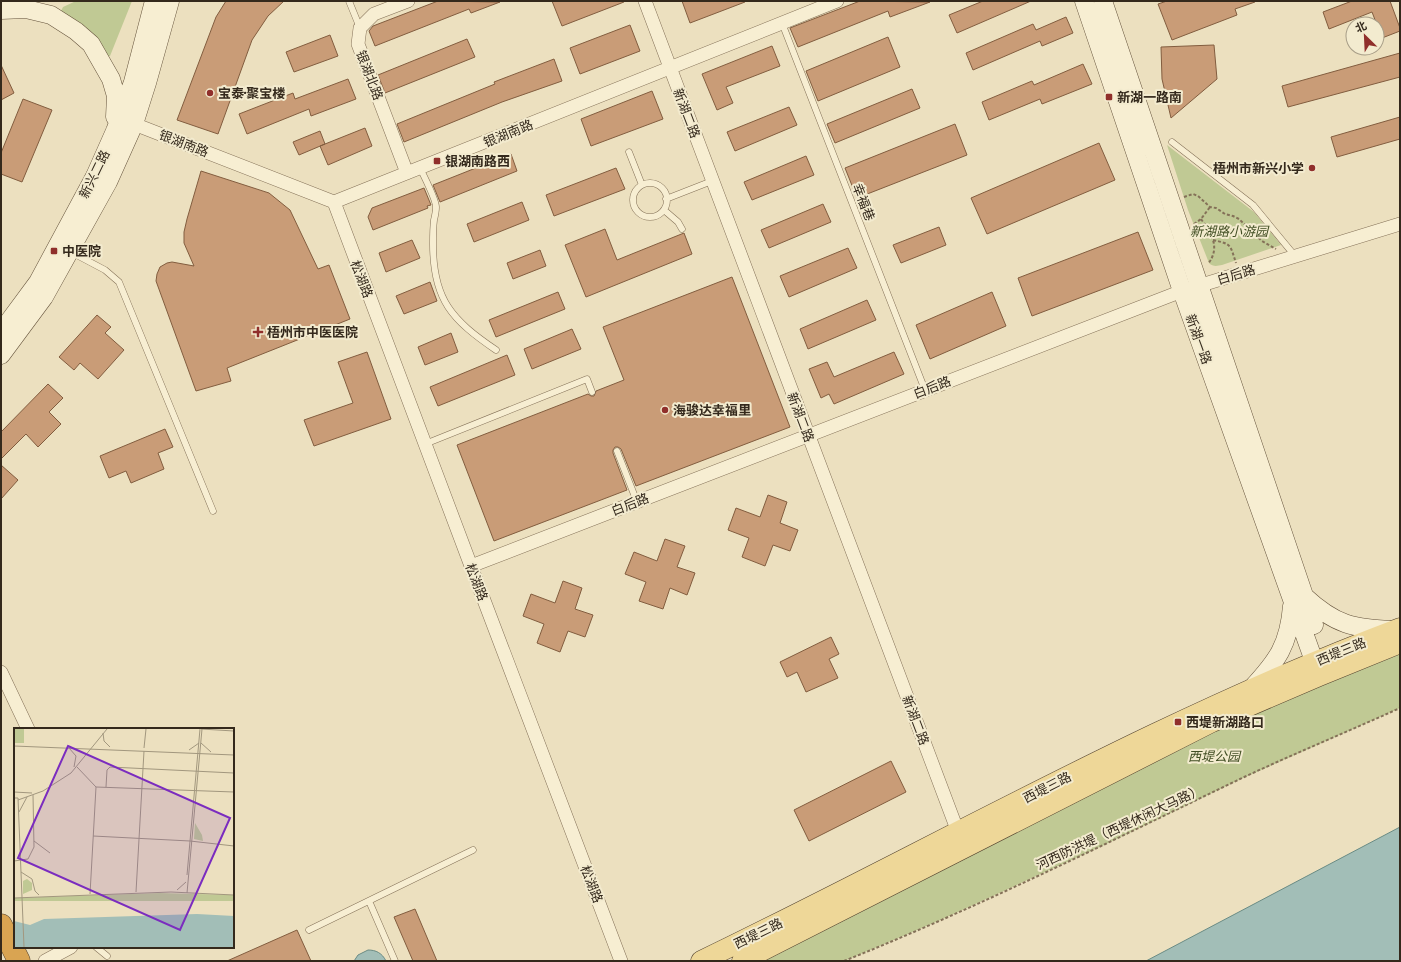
<svg xmlns="http://www.w3.org/2000/svg" width="1401" height="962" font-family="Merriweather,'Noto Sans SC',serif">
  <rect width="100%" height="100%" fill="#ece0bf"/>
  <path fill="#c0c994" d="M76,1H132L110,56L106,57L61,11L63,7Z
    M1167,145L1254,212L1281,245L1222,265C1217,266 1213,267 1209,263L1188,210Z
    M1400,643V708L1241,779L1102,846L936,922L844,961H742L1133,761Z"/>
  <path fill="#a2beb7" stroke="#6a8b84" d="M1400,827V961H1146Z
    M368,950C376,950 382,953 386,961H354L358,955Z"/>
  <path fill="#c99c77" stroke="#825d3f" d="M226,1H284L268,16L252,40L218,134L177,120L216,17Z
    M438,1L500,2L471,13L469,9L375,46L369,31L373,26Z
    M552,1H624V2L562,26Z
    M682,1H745V2L690,23Z
    M860,1L930,2L890,17L888,11L798,47L790,28Z
    M983,1H1031L957,33L949,15Z
    M1167,1H1254L1255,2L1235,9L1237,15L1172,40L1158,4Z
    M1352,1H1390L1400,28V31L1382,38L1372,12L1329,29L1323,12Z
    M1066,17L1073,33L1042,46L1040,41L973,70L966,53L1033,24L1036,30Z
    M630,25L640,51L580,74L570,48Z
    M330,35L338,56L294,72L286,52Z
    M888,37L900,67L818,101L806,71Z
    M467,39L475,57L385,93L378,75Z
    M1214,45L1217,79L1171,118L1162,79L1161,47Z
    M772,46L780,66L726,87L733,103L717,110L702,74Z
    M1400,53V77L1288,107L1282,86Z
    M554,59L562,81L502,102L404,142L397,124L495,84L494,82Z
    M1083,64L1092,84L1042,104L1040,99L989,120L982,102L1032,81L1034,85Z
    M1,65L14,93L1,100Z
    M348,79L356,99L311,116L309,109L247,134L239,114L293,93L295,99Z
    M912,89L920,108L835,143L827,124Z
    M652,91L663,119L591,146L581,119Z
    M23,99L52,110L22,182L1,174V153Z
    M789,107L797,125L735,151L727,132Z
    M1400,117V139L1337,157L1331,137Z
    M955,124L967,155L857,198L845,168Z
    M365,128L372,146L328,165L320,146Z
    M320,131L325,144L299,155L293,142Z
    M1099,143L1115,180L987,234L971,198Z
    M511,154L517,171L440,202L433,185Z
    M806,156L814,175L752,200L744,182Z
    M616,168L625,189L554,216L546,195Z
    M201,171L269,193L290,210L318,269L329,265L350,319L227,368L231,381L196,391L156,281L157,274L160,267L167,263L172,262L194,266L184,243V232L187,219Z
    M424,188L431,205L427,206L428,208L373,230L368,217L372,208Z
    M522,202L529,220L474,242L467,224Z
    M823,204L831,222L769,248L761,230Z
    M939,227L946,245L901,263L893,245Z
    M605,229L617,260L684,233L692,254L586,297L565,245Z
    M1138,232L1153,270L1032,316L1018,278Z
    M412,240L420,258L386,272L379,253Z
    M848,248L857,268L789,297L780,276Z
    M540,250L546,266L513,279L507,263Z
    M732,277L790,427L636,486L621,449L618,447H615L613,450V453L627,490L494,541L457,445L588,394L591,396H594L596,391L624,380L603,327Z
    M430,282L437,301L404,314L396,296Z
    M558,292L565,309L496,337L489,320Z
    M992,292L1006,326L930,359L916,325Z
    M867,300L876,320L808,349L800,329Z
    M97,315L111,327L105,333L124,350L98,379L80,363L74,370L59,357Z
    M572,329L581,349L532,369L524,349Z
    M451,333L458,352L425,365L418,347Z
    M367,352L391,419L314,446L304,420L353,403L338,362Z
    M894,352L904,374L834,404L829,394L821,398L809,369L827,362L834,377Z
    M507,355L515,375L438,406L430,387Z
    M48,384L63,398L49,412L61,424L38,447L26,434L1,459V432Z
    M165,429L173,447L158,453L164,469L131,483L126,471L109,478L100,456Z
    M1,465L18,480L1,499Z
    M768,495L787,502L780,523L798,530L790,551L773,545L765,566L742,557L749,538L728,530L736,508L760,517Z
    M665,539L685,546L677,567L695,573L687,595L670,588L663,609L639,601L646,582L625,574L634,552L657,561Z
    M563,581L582,588L575,609L593,615L585,637L568,631L560,652L537,643L544,624L523,616L531,594L555,603Z
    M831,637L839,654L829,659L838,678L806,692L797,672L787,677L780,662Z
    M891,761L906,792L809,841L794,810Z
    M415,909L437,961H413L394,917Z
    M297,930L311,961H227Z"/>
  <g fill="none" stroke-linecap="round" stroke-linejoin="round">
    <g stroke="#847158" stroke-width="7">
      <path id="lane" d="M349,1L360,28
        M782,23L925,390
        M1172,142L1253,205L1295,256
        M629,152L642,185
        M420,168C424,176 436,201 436,207C436,211 435,216 434,220C433,228 433,236 433,244C433,300 452,320 496,350
        M633 200a17 17 0 1 1 34 0a17 17 0 1 1-34 0Z
        M666,199L712,181
        M664,210L678,222L682,229
        M71,252L105,270L119,282L213,511
        M425,444L587,379L592,392
        M617,451L637,502
        M369,901L395,961
        M309,930L473,850
        M96,947L107,956"/>
    </g>
    <g stroke="#847158" stroke-width="14">
      <path id="street" d="M645,1L958,832
        M134,124L334,202L837,1
        M407,173L358,44L360,28L374,14L408,1
        M334,202L471,566L621,961
        M471,566L1182,291L1400,224
        M1,672L28,729
        M45,961L71,947"/>
    </g>
    <g stroke="#65533c" stroke-width="19">
      <path id="secondary" d="M1084,1L1182,291L1319,675
        M1103,1L1314,625
        M1,10L26,9L51,15L76,31L91,44L111,79L116,96L115,117
        M1,332L38,282L95,176L115,131L133,82L154,1
        M1,355L44,297L108,182L134,124L147,83L170,1
        M1304,596C1335,625 1354,629 1395,630
        M1252,688C1277,661 1289,645 1292,606"/>
    </g>
    <g stroke="#51402d" stroke-width="21">
      <path id="primary" d="M701,961C933,849 1158,719 1400,628
        M742,961L1212,722L1319,676L1400,643"/>
    </g>
    <g stroke="#51402d" stroke-width="23">
      <path id="highway" d="M1,925L19,961"/>
    </g>
    <path stroke="#847158" stroke-width="2" stroke-dasharray="3 2" stroke-linecap="butt" d="M1184,197L1193,194L1198,196L1210,207L1216,208L1225,214L1233,216L1239,219L1262,241L1276,249
      M1201,219C1211,233 1221,247 1208,264
      M1194,224L1201,219L1210,207
      M1213,240C1232,244 1230,245 1236,263
      M844,961C979,907 1109,842 1240,779C1293,754 1347,732 1400,708"/>
    <use href="#lane" stroke="#f7eed2" stroke-width="6"/>
    <use href="#street" stroke="#f7eed2" stroke-width="13"/>
    <use href="#secondary" stroke="#f7eed2" stroke-width="18"/>
    <use href="#primary" stroke="#eed798" stroke-width="20"/>
    <use href="#highway" stroke="#d9a452" stroke-width="22"/>
  </g>
  <g fill="#902f2b" stroke="#f3ebcf" stroke-width="1.5">
    <circle cx="210" cy="93" r="4"/>
    <rect x="1105" y="93" width="8" height="8" rx="2"/>
    <rect x="433" y="157" width="8" height="8" rx="2"/>
    <circle cx="1312" cy="168" r="4"/>
    <rect x="50" y="247" width="8" height="8" rx="2"/>
    <path d="M256 326h4v4h4v4h-4v4h-4v-4h-4v-4h4z"/>
    <circle cx="665" cy="410" r="4"/>
    <rect x="1174" y="718" width="8" height="8" rx="2"/>
  </g>
  <g text-anchor="middle" stroke-width="4" stroke-linejoin="round" paint-order="stroke">
    <g font-size="13" fill="#34291c" stroke="#f3ebcf">
      <text transform="translate(370 75) rotate(69)" y="5">银湖北路</text>
      <text transform="translate(687 113) rotate(69)" y="5">新湖二路</text>
      <text transform="translate(508 133) rotate(-22)" y="5">银湖南路</text>
      <text transform="translate(184 143) rotate(21)" y="5">银湖南路</text>
      <text transform="translate(94 174) rotate(-64)" y="5">新兴二路</text>
      <text transform="translate(864 202) rotate(69)" y="5">幸福巷</text>
      <text transform="translate(1236 274) rotate(-17)" y="5">白后路</text>
      <text transform="translate(362 279) rotate(69)" y="5">松湖路</text>
      <text transform="translate(1199 339) rotate(70)" y="5">新湖一路</text>
      <text transform="translate(932 387) rotate(-21)" y="5">白后路</text>
      <text transform="translate(801 417) rotate(69)" y="5">新湖二路</text>
      <text transform="translate(630 504) rotate(-21)" y="5">白后路</text>
      <text transform="translate(477 582) rotate(69)" y="5">松湖路</text>
      <text transform="translate(1341 651) rotate(-22)" y="5">西堤三路</text>
      <text transform="translate(916 720) rotate(69)" y="5">新湖二路</text>
      <text transform="translate(1047 787) rotate(-27)" y="5">西堤三路</text>
      <text transform="translate(1119 827) rotate(-25)" y="5">河西防洪堤（西堤休闲大马路）</text>
      <text transform="translate(592 884) rotate(69)" y="5">松湖路</text>
      <text transform="translate(758 933) rotate(-26)" y="5">西堤三路</text>
    </g>
    <g font-size="13" font-weight="bold" fill="#34291c" stroke="#f3ebcf" text-anchor="start">
      <text x="218" y="98">宝泰·聚宝楼</text>
      <text x="1117" y="102">新湖一路南</text>
      <text x="445" y="166">银湖南路西</text>
      <text x="1304" y="173" text-anchor="end">梧州市新兴小学</text>
      <text x="62" y="256">中医院</text>
      <text x="267" y="337">梧州市中医医院</text>
      <text x="673" y="415">海骏达幸福里</text>
      <text x="1186" y="727">西堤新湖路口</text>
    </g>
    <g font-size="13" font-style="italic" fill="#424f24" stroke="#f3ebcf">
      <text x="1229" y="236">新湖路小游园</text>
      <text x="1214" y="761">西堤公园</text>
    </g>
  </g>
  <g transform="translate(14 728)">
    <rect width="220" height="220" fill="#ece0bf"/>
    <path d="M0,1H10V15H0ZM181,95L188,107L189,113L180,111ZM13,151L18,155V162L9,166V153ZM146,165L220,167V173H0V170Z" fill="#c0c994"/>
    <path d="M183,186L220,188V219H0V193L16,197L30,191Z" fill="#a2beb7"/>
    <path fill="none" stroke="#a2977e" stroke-width="1" d="M187,1L220,3M89,5L90,13L96,19M187,15L197,24M0,18L220,27M55,20L62,28L60,39M130,20L132,1M175,22L185,15M63,39L82,59L220,64M92,59L93,42L96,39L220,45M0,64L18,65M1,70H4L10,219M4,72L29,63L57,45L93,1M5,84L13,69M79,108L176,113L220,118M20,113L36,125M0,133L14,131L20,119L19,67M7,144L18,151L21,163L25,167M173,147L186,1M163,162L172,154M122,164L130,23M173,165L188,1M76,166L82,59M0,170L157,164L220,167"/>
    <path fill="#7b2cbf" fill-opacity="0.15" stroke="#7b2cbf" stroke-width="2" d="M54,18L216,90L166,202L4,130Z"/>
    <rect width="220" height="220" fill="none" stroke="#34291c" stroke-width="2"/>
  </g>
  <rect width="1401" height="962" fill="none" stroke="#34291c" stroke-width="4"/>
  <g transform="translate(1365 36) rotate(336)"><circle r="19" fill="#f3ebcf" stroke="#a79d87"/>
  <path d="M0-3L7 15L0 10L-7 15Z" fill="#902f2b"/>
  <text y="-6" font-size="11" font-weight="bold" text-anchor="middle" fill="#34291c">北</text>
  </g>
</svg>
